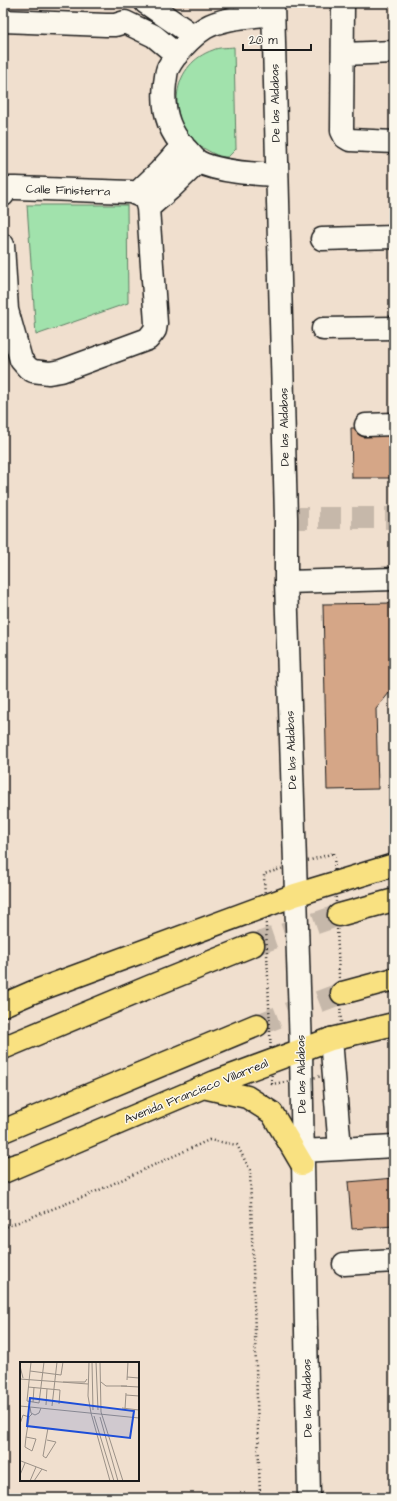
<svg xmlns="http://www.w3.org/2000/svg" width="397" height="1501" font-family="'Architects Daughter',sans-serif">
  <rect width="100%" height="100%" fill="#f0dfce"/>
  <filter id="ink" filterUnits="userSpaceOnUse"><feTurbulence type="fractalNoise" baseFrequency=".025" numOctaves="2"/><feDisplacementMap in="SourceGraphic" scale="8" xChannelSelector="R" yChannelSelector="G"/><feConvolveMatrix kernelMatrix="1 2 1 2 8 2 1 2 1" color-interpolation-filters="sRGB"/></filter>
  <g filter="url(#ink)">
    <path fill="#a1e2ac" stroke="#5e7f64" d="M234,47L236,149L228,157C219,157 214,154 205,149C201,147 195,145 192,142C167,111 173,64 213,50C219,47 227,48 234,47Z
      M27,205H127L128,303L36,335Z"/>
    <path fill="#d5a687" stroke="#1c1c1c" d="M351,428H394V478H352Z
      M394,603V687L376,709L378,789L327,790L323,604Z
      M394,1178V1226L352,1229L348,1182Z"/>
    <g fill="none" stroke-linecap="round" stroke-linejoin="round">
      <path stroke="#c6b8aa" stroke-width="22" stroke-dasharray="22 11" stroke-linecap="butt" d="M286,518H394"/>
      <path stroke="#c6b8aa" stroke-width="22" stroke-dasharray="22 11" stroke-linecap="butt" d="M253,945L339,915
        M257,1025L342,993"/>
      <g stroke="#1c1c1c" stroke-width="25">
        <path id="minor" d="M146,3L194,36
          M273,3L286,518V582L301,1050L309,1498
          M343,3L342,131L345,137L350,140L394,142
          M273,14C251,17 224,17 205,28C191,37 176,53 168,68C166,72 166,78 165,83C162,108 167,129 184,147C189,151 194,159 199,162C219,172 254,174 277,175
          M3,21L106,25H115L125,22L154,36L177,55
          M344,54L394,52
          M137,193L159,172L183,145
          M3,195L7,188H16L131,192L145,198L148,208L156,323L155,330L148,339L61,371L49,373L33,371L28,368L21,360L7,310L3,245
          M148,208L170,189L198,162
          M322,239L394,237
          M323,329L394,328
          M366,425L394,424
          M286,582L394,579
          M331,1039L340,1149L394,1146
          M302,1151L340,1149
          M344,1264L394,1261"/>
      </g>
      <g stroke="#1c1c1c" stroke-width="25">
        <path id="major" d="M3,1005L33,992L295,895L394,865
          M203,1087L247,1097L272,1113L302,1164
          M3,1172L215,1082L331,1039L394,1024"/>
      </g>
      <g stroke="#1c1c1c" stroke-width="25">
        <path id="highway" d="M339,915L394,900
          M342,993L394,979
          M3,1048L149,987L253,945
          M3,1131L257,1025
          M3,1169L20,1164"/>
      </g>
      <path stroke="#1c1c1c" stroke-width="2.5" stroke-dasharray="1 3" stroke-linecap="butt" d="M334,853L343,1073L272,1084L264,874Z
        M3,1228L86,1196L209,1140L237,1145L250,1170L260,1498"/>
      <use href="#minor" stroke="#fbf7ec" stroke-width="22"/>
      <use href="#major" stroke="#f9e181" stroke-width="22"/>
      <use href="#highway" stroke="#f9e181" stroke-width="22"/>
    </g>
  </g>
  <g text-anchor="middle" stroke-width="3" stroke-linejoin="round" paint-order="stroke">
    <g font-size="12" fill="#1c1c1c" stroke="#fbf7ec">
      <text transform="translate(275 103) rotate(-91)" y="4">De las Aldabas</text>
      <text transform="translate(68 190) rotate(2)" y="4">Calle Finisterra</text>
      <text transform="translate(284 427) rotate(-91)" y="4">De las Aldabas</text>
      <text transform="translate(291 750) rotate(-92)" y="4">De las Aldabas</text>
      <text transform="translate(301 1074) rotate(-91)" y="4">De las Aldabas</text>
      <text transform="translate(196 1091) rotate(-22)" y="4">Avenida Francisco Villarreal</text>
      <text transform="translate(307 1398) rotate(-91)" y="4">De las Aldabas</text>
    </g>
  </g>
  <g transform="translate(20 1362)">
    <rect width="119" height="119" fill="#f0dfce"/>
    <path fill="none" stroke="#9b9187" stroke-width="1" d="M11,0L7,39L19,41L24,0M69,0L68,34L71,51L90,119M72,0L73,48M76,0L78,48M80,0L81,50L103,119M0,4L3,16M10,9L41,13L43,0M107,15L119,16M0,17L68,22M107,18L108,0M43,20H65L67,17M81,20L86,24H107M101,24L119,25M8,25L40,28L39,42M106,33L119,34M13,40L14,25M26,43L27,27M0,44L119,56M32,44L37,0M10,45L11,51L15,53L19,51L21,46M102,46L119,48M105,47L106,31M74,54L94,119M80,55L98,119M0,62L3,53L9,55M6,75L16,77L12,89L5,85L6,75L9,56V55L12,52M27,78L36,80L26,96L23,94L28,66M1,99L27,109M0,113L5,101M10,119L16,105M14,119L22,107"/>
    <path fill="#1d4ed8" fill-opacity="0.15" stroke="#1d4ed8" stroke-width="2" d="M10,36L114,49L110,76L7,64Z"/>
    <rect width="119" height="119" fill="none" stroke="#1c1c1c" stroke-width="2"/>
  </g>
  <rect width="397" height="1501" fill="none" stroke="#fbf7ec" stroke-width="16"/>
  <rect x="8" y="8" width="381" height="1485" fill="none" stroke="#1c1c1c" stroke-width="1.5" filter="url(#ink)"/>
  <path d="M243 44v6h68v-6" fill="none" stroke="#1c1c1c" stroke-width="2"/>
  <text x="249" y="44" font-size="12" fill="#1c1c1c" stroke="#fbf7ec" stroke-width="3" paint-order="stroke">20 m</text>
</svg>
